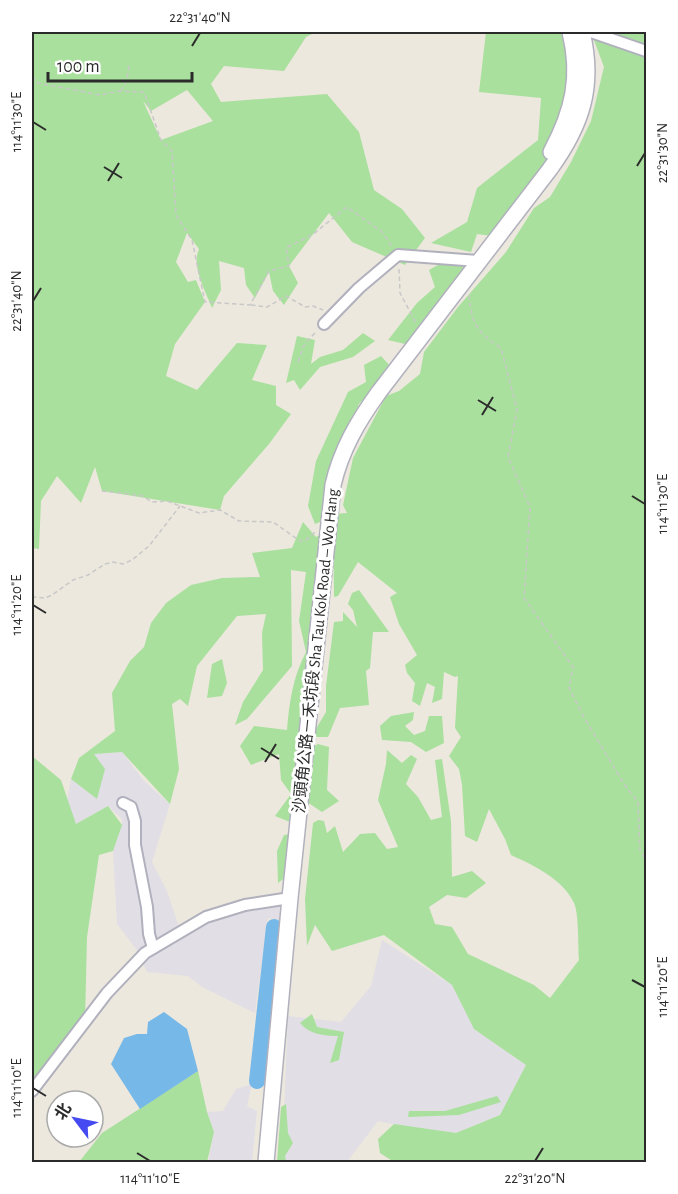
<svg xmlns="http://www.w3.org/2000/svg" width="678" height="1194" font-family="'Alegreya Sans','Noto Sans SC',sans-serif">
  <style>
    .industrial { fill: #e1dee5 }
    .green { fill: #a9e09d; fill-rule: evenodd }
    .water { fill: #76b8e8 }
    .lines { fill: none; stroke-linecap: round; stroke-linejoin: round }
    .river { stroke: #76b8e8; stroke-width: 16 }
    .street-casing { stroke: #b1b1be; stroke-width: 14 }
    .secondary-casing { stroke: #b1b1be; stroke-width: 18 }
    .path { stroke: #c8c8c8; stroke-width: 1.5; stroke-dasharray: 4.5 3; stroke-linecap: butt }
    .street { stroke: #fff; stroke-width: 10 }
    .secondary { stroke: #fff; stroke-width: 15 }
    .ticks { fill: none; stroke: #2b2b2b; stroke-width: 2 }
    .labels { text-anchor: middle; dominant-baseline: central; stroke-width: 6; stroke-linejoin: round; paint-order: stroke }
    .street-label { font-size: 16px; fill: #2b2b2b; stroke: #fff }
    .neatline { fill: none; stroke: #2b2b2b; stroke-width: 2 }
    .ticks-label { font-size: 15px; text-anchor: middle; fill: #2b2b2b }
  </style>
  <rect width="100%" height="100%" fill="#ece8de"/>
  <g class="industrial">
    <polygon points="122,752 144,781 170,804 152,862 167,891 179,927 210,909 280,894 282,921 268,918 255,1013 202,987 188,976 147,972 136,949 117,924 113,851 123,820 108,806 76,824 67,801 71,779 97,799 90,754"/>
    <polygon points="382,940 452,985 474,1029 526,1065 500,1115 449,1136 378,1121 347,1162 282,1162 288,1016 341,1022 371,986"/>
    <polygon points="252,1084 247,1106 257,1111 252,1162 208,1162 214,1132 207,1112 223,1111 236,1089"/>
  </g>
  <g class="green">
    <path d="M32,32H316L306,37L284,71L224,66L211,84L221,102L327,94L359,132L374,190L402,209L425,238L405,265L352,242L329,213L289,266L298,283L284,305L273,291L269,272L255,298L246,285L244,268L219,261L221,290L212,308C205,290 191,266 199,249L187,233L176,262L188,282L196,280L205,302L175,344L166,376L197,390L237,343L267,345L252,380L276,386V405L291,414L269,444L224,496L220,510L102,491L95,467L81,503L57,476L41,501L39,549L32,548ZM187,90L213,121L161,140L143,101L151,111Z"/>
    <polygon points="486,32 576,32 571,127 492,236 477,234 471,252 431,243 467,222 477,188 538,140 541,98 479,92"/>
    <path d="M591,32H646V1162H394L380,1153L378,1139L394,1124L456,1133L500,1115L526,1065L474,1029L452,985L384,935L332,951L315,925L307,946L305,899L313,823L318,820L324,821L327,833L335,826L343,852L360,834L375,833L387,849L398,847L378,800L386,764L387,750L402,763L411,755L417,759L406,784L418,797L431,820L442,817L435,760L442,759L451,821L452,877L472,871L486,883L466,898L447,895L429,907L435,924L452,927L468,954L534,985L550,998L579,960C578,948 579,913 574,903C563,879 533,865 511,855L505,839L489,809L477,842L465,836L462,785L459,769L449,756L461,737L455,728L458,676L455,677L444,672L442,699L432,703L435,687L427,683L420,706L412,701L415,683L407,673L405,665L417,655L399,624L390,597L397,593L358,562L338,596L334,597L333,514L347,513L343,505L353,458L386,396L399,391L420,374L424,352L458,307L506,252L534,208L550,197L571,162L591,121L604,67Z"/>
    <polygon points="447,260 465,267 464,287 405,344 388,340 417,303 435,287 429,270"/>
    <polygon points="363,333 375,341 353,357 320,367 300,390 294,380 286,383 297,336 315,340 311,364 320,357 343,350"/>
    <polygon points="381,356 393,369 359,404 351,423 325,520 315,524 308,506 316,461 348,392 366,382 364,365"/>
    <path d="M303,522L316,537L324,533L295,824L275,816L291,794L281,780L279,754L251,765L240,746L254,726L287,730C289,704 293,676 306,652L299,621L306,572L291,570L292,666L247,719L235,725L243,702L263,670L262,633L266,614L237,616L197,666L188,706L180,699L172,704L179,769L170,804L122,752L94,754L105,769L97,799L71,779L79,758L115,731L112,693L130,661L144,647L151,623L166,603L191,585L222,578L260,577L252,553L292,548Z"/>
    <polygon points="359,590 389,632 373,632 370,668 366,671 369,705 340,708 328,737 311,737 326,712 326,686 334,622 343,621 343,612 357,627 353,610 348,604 352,593"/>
    <polygon points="222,659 227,683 222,696 207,698 212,664"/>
    <polygon points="414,712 413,720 405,726 414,735 425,731 429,716 442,716 444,743 426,752 411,742 382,740 380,726 391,716"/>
    <polygon points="318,744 329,747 327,790 339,801 322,812 307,802 311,748"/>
    <polygon points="32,756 61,780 76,824 108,806 122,825 113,851 99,855 87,937 85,1022 32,1087"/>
    <polygon points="293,834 290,855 285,863 291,867 291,873 278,883 277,851 284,835"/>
    <polygon points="279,923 283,936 275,1009 264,1028 258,1027 267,1013 272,960 269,948 272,924"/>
    <path d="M312,1014L317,1027L344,1032L339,1060L330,1063L338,1036C324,1036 309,1034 300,1023Z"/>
    <polygon points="198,1071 207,1112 214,1132 207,1162 79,1162 102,1133"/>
    <polygon points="497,1096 501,1102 459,1115 408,1117 409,1111 445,1111"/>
    <polygon points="286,1104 288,1133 293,1143 285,1156 286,1162 277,1162 281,1107"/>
  </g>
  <polygon class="water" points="164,1012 187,1029 198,1071 140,1109 111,1064 124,1038 137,1034 147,1034 148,1022"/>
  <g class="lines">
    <polyline class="river" points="257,1081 274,927"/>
    <g class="street-casing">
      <g id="street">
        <polyline points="577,35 591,32 646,51"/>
        <polyline points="324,324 359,288 398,255 478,261"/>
        <polyline points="123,803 131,807 135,821 135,845 147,907 149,934 153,948"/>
        <polyline points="32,1091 107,993 145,953 206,917 245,905 290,898"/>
      </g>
    </g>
    <g class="secondary-casing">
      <g id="secondary">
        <path d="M551,152C573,111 581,77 570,32"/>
        <path d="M266,1162L290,898L333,485C341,450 358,421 379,392L550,169C582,125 595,86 582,32"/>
      </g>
    </g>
    <g class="path">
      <polyline points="32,76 38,83 100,95 120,91 144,92 161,140 172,151 176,215 192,240 205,302 250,305 269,271 289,266 286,248 312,235 347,207 382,232 393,248"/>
      <polyline points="121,91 127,80 129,64"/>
      <polyline points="399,269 400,293 416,323"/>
      <path d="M469,295C472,325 476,331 501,348L517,409L508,457L530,507L524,598L573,667L569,688L585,719L624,784L638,802L640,850L646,860"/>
      <polyline points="251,305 267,307 286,296 305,307 313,306 323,310"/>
      <polyline points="298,362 305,343 317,331"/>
      <polyline points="102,491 130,494 143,496 152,502 167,501 199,513 220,510 239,521 273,522 300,541 305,541 315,532"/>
      <polyline points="32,597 45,598 52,595 73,580 88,575 105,564 113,562 123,564 132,560 149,546 180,506"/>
    </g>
    <use href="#street" class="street"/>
    <use href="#secondary" class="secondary"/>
  </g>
  <path class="ticks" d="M192,46L200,33M33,122L46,130M637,166L645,153M104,167L122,178M108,181L119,163M33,301L41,288M478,400L496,411M482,415L493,397M632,496L645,504M33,605L46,613M261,748L279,759M265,762L276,744M632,980L645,987M33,1088L46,1096M137,1153L150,1161M535,1161L543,1148"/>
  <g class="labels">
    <g class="street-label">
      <text transform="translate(316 651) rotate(-84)">沙頭角公路－禾坑段 Sha Tau Kok Road – Wo Hang</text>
    </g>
  </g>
  <rect width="678" height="1194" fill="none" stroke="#ffffff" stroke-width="66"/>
  <g transform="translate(75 1119) rotate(302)"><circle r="28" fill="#ffffff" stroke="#aaaaaa" stroke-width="1.5"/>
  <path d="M0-4.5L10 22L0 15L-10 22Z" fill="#464bf1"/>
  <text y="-9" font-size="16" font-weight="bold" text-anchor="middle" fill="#2b2b2b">北</text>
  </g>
  <path d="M48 72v9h144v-9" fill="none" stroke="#2b2b2b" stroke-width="3"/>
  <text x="57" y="72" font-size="18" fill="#2b2b2b" stroke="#ffffff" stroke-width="4.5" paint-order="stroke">100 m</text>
  <rect x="33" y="33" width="612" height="1128" class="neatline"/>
  <g class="ticks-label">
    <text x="200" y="22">22°31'40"N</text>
    <text transform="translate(16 122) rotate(-90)" y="5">114°11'30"E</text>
    <text transform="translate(662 153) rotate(-90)" y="5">22°31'30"N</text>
    <text transform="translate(16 301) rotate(-90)" y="5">22°31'40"N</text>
    <text transform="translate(662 504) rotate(-90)" y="5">114°11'30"E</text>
    <text transform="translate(16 605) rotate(-90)" y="5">114°11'20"E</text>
    <text transform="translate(662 987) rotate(-90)" y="5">114°11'20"E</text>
    <text transform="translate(16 1088) rotate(-90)" y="5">114°11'10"E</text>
    <text x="150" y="1183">114°11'10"E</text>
    <text x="535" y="1183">22°31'20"N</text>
  </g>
</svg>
